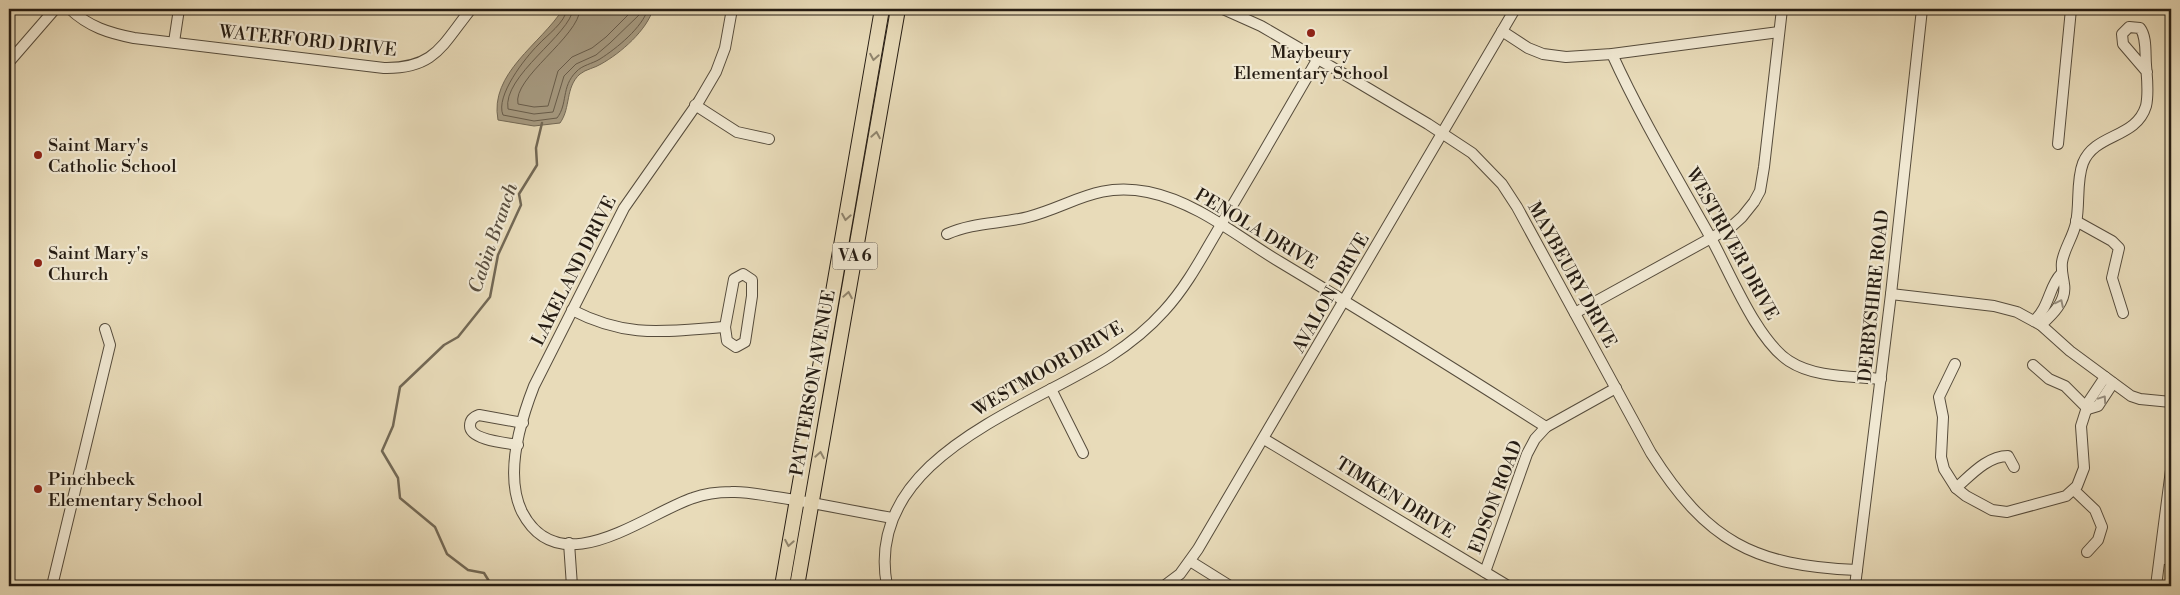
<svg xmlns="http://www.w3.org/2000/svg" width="2180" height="595" font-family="'Libre Bodoni',serif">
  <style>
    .water { fill: #a69a81; stroke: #726855 }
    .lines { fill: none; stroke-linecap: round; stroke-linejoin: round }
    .shore { stroke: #665b4a; stroke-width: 1 }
    .stream { stroke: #726855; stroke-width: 2.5 }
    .minor-casing { stroke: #564c3c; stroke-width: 12 }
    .major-casing { stroke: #251c13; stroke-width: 16 }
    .minor { stroke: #f0e8d2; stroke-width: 10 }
    .major { stroke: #e8dbb9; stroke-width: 14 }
    .oneway { stroke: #90856e }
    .oneway2 { stroke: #958c7c }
    .poi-dot { fill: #8f2418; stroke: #f0e8d2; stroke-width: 2 }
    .labels { text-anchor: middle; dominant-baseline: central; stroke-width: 4.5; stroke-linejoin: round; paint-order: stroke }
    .shield { fill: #f0e8d2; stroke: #62594c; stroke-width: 1 }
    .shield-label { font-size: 16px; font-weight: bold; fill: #251c13 }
    .street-label { font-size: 18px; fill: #251c13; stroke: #f0e8d2 }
    .poi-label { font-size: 18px; fill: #251c13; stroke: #f0e8d2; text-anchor: start }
    .water-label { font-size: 19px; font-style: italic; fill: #594e3f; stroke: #f0e8d2 }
  </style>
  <rect width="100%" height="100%" fill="#e8dbb9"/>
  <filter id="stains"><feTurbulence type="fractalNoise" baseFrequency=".004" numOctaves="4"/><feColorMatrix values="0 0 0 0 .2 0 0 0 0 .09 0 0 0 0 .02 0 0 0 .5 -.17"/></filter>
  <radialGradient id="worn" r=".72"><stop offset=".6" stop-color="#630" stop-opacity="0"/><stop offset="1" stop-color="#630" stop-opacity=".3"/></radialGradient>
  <path class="water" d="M563,9H653C647,30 621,53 601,64C595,68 586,69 580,74C565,87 571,108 560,123L534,126L498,120C489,73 541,44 563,9Z"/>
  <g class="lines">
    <g class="shore">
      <path d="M567,9C565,23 547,35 538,45C525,58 495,96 503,115L534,121L557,118C568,104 561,87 576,72C582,65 592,64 600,59C617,48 642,28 648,9"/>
      <path d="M573,9C571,34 502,76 508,109L534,114L553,112L564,76L576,64L596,55L610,43L639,15L642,9"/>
      <path d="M580,9C579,37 512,78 518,104L534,107L548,106L558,71L572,57L592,48L606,37L634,9"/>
    </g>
    <polyline class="stream" points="492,586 484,573 468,570 447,554 435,527 400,498 398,478 382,451 393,426 400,387 444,345 458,337 490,297 498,255 521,205 519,194 537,165 536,148 542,123"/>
    <g class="minor-casing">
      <g id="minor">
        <path d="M70,9C89,27 109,33 134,38L384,68C435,69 442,45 471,9"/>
        <path d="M732,9L725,48L716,72L699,101L624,208L534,386C520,422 504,475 522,512C560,585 645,514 693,498C704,494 719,492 731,492C746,491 761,495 776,497C815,503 853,511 892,518"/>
        <path d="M1223,9L1261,26L1349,77L1428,124L1472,153L1502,184L1517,207L1651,453C1707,541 1753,566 1857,570"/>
        <polyline points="1502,31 1528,48 1543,54 1566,57 1612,54 1779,32"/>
        <polyline points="174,42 179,9"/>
        <path d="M1612,54C1641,118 1678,179 1712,240C1731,275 1757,340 1789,361C1815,378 1851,376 1881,379"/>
        <polyline points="9,62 55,9"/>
        <polyline points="695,105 737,132 769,139"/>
        <polyline points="2058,144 2071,9"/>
        <polyline points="2076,221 2112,241 2119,248 2112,278 2123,313"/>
        <path d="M947,234C973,222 1001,224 1028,217C1073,205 1096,182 1148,192C1197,202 1238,237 1280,262C1370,316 1458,371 1546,427"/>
        <polygon points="743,274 752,280 752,296 745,342 736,347 727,341 725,327 734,279"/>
        <polyline points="1891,294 1994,306 2017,312 2041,325 2070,351 2131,396 2140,399 2171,402"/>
        <path d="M572,310C628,339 665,331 725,327"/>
        <polyline points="1575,313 1731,227 1742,217 1754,202 1760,191 1764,167 1782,9"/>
        <path d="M2034,321C2050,306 2049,286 2061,274"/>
        <path d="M2041,325C2052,315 2067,301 2064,284C2063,276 2061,271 2062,262C2064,249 2073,237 2076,223C2080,204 2076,181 2083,163C2095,133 2136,139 2146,106C2149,93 2147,78 2146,65C2145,53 2147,37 2140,28L2129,27L2122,34L2123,44L2147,72"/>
        <polyline points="1955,364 1939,397 1943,417 1941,457 1944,469 1956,488 1966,496 1992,510 2007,512 2066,496 2077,486 2084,468 2081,426 2089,401 2105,377"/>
        <polyline points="2033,365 2049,379 2065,386 2088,409"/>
        <polyline points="1051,389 1083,453"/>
        <polyline points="2088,409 2098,406 2113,383"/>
        <polyline points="1264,439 1508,586"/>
        <path d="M518,445C507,443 470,440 470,426C470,420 473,417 479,415L523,423"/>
        <path d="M1956,488C1970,476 1987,456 2008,456L2014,467"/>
        <polyline points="2074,490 2095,510 2102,527 2098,540 2087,552"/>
        <polyline points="569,543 572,586"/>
        <polyline points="2160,558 2171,560"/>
        <polyline points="1190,561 1230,586"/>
        <polyline points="1485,572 1527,454 1535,439 1546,427 1616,388"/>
        <polyline points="52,586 110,345 105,329"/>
        <path d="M887,586C863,459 1025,410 1109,357C1129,344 1148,329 1164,311C1188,285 1204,253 1222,223C1254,169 1286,114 1317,60"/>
        <polyline points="1164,586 1180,574 1198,549 1515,9"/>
        <polyline points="1855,586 1891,294 1922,9"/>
        <polyline points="2156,586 2171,470"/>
      </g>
    </g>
    <g class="major-casing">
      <g id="major">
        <polyline points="782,586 882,9"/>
        <polyline points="797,586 898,9"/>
      </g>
    </g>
    <use href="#minor" class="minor"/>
    <use href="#major" class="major"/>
  </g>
  <defs><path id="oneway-chevron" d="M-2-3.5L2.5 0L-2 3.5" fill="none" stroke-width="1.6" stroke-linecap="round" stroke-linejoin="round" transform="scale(1.25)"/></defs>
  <g class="oneway">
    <use href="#oneway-chevron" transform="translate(874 57) rotate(100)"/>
    <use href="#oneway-chevron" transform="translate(876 135) rotate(-80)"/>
    <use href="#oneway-chevron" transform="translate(846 217) rotate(100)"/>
    <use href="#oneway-chevron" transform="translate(848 295) rotate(-80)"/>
    <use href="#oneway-chevron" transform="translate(820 455) rotate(-80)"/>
    <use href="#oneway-chevron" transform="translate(789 543) rotate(100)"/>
  </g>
  <g class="oneway2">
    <use href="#oneway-chevron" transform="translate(2060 303) rotate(-64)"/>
    <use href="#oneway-chevron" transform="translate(2103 399) rotate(-56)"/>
  </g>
  <g class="poi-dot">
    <circle cx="1311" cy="33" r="5"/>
    <circle cx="38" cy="155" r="5"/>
    <circle cx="38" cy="263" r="5"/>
    <circle cx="38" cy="489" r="5"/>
  </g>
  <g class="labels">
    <rect class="shield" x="832.5" y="242.5" width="45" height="27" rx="4"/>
    <g class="shield-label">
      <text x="855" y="256">VA 6</text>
    </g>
    <g class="street-label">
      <text transform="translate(308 41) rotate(6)">WATERFORD DRIVE</text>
      <text transform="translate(1256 229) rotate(31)">PENOLA DRIVE</text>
      <text transform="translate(1732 244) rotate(61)">WESTRIVER DRIVE</text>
      <text transform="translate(574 271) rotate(-63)">LAKELAND DRIVE</text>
      <text transform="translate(1572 275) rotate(61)">MAYBEURY DRIVE</text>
      <text transform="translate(1331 293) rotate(-60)">AVALON DRIVE</text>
      <text transform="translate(1874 296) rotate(-84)">DERBYSHIRE ROAD</text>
      <text transform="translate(1048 369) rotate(-30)">WESTMOOR DRIVE</text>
      <text transform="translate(813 383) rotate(-80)">PATTERSON AVENUE</text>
      <text transform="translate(1496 497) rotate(-69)">EDSON ROAD</text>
      <text transform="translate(1395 498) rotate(32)">TIMKEN DRIVE</text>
    </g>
    <g class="poi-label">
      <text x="1311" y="52" text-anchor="middle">Maybeury<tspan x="1311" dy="21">Elementary School</tspan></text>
      <text x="48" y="145">Saint Mary's<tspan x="48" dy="21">Catholic School</tspan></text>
      <text x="48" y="253">Saint Mary's<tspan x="48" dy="21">Church</tspan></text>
      <text x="48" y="479">Pinchbeck<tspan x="48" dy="21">Elementary School</tspan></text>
    </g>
    <g class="water-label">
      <text transform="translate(493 238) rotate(-71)">Cabin Branch</text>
    </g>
  </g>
  <rect width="2180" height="595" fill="none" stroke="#e8dbb9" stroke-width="30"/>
  <rect x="10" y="10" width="2160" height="575" fill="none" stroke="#251c13" stroke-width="2.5"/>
  <rect x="15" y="15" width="2150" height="565" fill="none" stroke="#251c13"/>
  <rect width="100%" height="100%" filter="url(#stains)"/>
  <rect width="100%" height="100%" fill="url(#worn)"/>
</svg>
